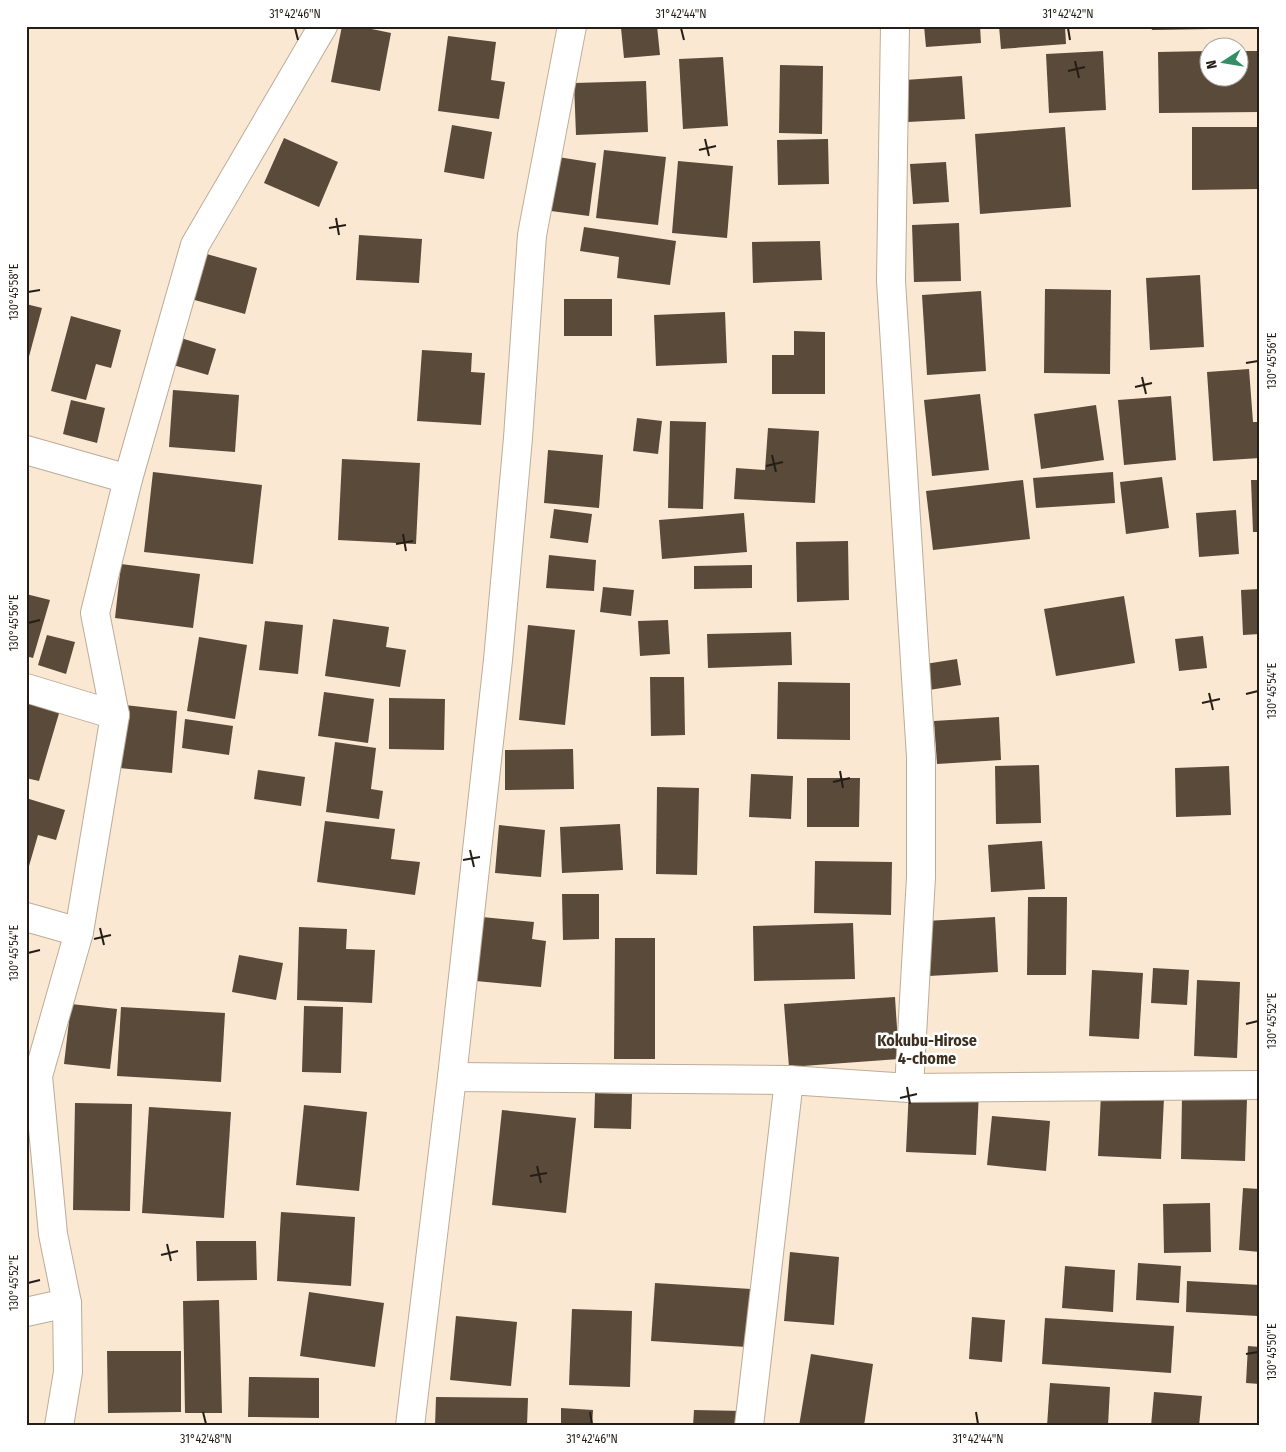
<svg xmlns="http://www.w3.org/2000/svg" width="1286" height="1452" font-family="'Fira Sans Condensed',sans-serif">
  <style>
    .building { fill: #594a39 }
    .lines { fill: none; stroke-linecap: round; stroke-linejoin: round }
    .minor-casing { stroke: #bdac98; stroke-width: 30 }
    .minor { stroke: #fff; stroke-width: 28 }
    .ticks { fill: none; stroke: #251e17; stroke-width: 2 }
    .labels { text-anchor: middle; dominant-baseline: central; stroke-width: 5; stroke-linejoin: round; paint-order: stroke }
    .neighbourhood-label { font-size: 16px; font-weight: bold; fill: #3e3020; stroke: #fff }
    .neatline { fill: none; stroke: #251e17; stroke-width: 2 }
    .ticks-label { font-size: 12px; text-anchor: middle; fill: #251e17 }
  </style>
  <rect width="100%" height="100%" fill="#fae8d3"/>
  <g class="building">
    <polygon points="342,26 357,26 391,33 380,91 331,82"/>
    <polygon points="634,26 657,26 660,55 624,58 621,28"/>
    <polygon points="924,26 980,26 981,43 926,47"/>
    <polygon points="999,26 1065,26 1066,44 1001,49"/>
    <polygon points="1151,26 1210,26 1210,29 1152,30"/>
    <polygon points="448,36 496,42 491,80 505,82 499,119 438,111"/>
    <polygon points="1103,51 1106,110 1049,113 1046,54"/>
    <polygon points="1208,51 1208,78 1238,78 1238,51 1260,51 1260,112 1159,113 1158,52"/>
    <polygon points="723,57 728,126 683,129 679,59"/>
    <polygon points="780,65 823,66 822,134 779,133"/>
    <polygon points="962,76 965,119 908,122 905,80"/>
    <polygon points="646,81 648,132 576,135 574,83"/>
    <polygon points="452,125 492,132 484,179 444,172"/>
    <polygon points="1065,127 1071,207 980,214 975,134"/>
    <polygon points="1192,127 1257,127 1258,189 1192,190"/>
    <polygon points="284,138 338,162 319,207 264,183"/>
    <polygon points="828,139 829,184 778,185 777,140"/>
    <polygon points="604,150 666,157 658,225 596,218"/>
    <polygon points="558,157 596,163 589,216 551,211"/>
    <polygon points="678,161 733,166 727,238 672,233"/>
    <polygon points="946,162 949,202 913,204 910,164"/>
    <polygon points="959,223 961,281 914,282 912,225"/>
    <polygon points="584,227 676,241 670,285 617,278 619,257 580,251"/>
    <polygon points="359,235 422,239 419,283 356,280"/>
    <polygon points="820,241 822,280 753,283 752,242"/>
    <polygon points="203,253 257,268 245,314 191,299"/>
    <polygon points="1200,275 1204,347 1150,350 1146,278"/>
    <polygon points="1045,289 1111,290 1110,374 1044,373"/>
    <polygon points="981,291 986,371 927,375 922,295"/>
    <rect x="564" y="299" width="48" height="37"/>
    <polygon points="26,304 42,308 27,364 26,364"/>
    <polygon points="725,312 727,363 656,366 654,315"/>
    <polygon points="71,316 121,330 111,368 96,364 86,400 51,391"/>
    <polygon points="794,331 825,332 825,394 772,394 772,355 794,355"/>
    <polygon points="181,338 216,349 208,375 173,365"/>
    <polygon points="422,350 472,353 471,372 485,373 481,425 417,421"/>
    <polygon points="1249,369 1253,422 1260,422 1260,458 1213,461 1207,372"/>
    <polygon points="173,390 239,395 235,452 169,447"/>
    <polygon points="980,394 989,470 932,476 924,400"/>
    <polygon points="1171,396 1176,460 1124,465 1118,400"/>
    <polygon points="71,400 105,408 97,443 63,434"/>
    <polygon points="1096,405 1104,460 1041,469 1034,414"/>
    <polygon points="637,418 662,421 658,454 633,451"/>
    <polygon points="670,421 706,422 703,509 668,508"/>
    <polygon points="768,428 819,431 815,503 734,499 736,468 765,470"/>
    <polygon points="548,450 603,455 599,508 544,503"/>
    <polygon points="342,459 420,463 416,544 338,540"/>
    <polygon points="153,472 262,485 253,564 144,552"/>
    <polygon points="1113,472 1115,503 1036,508 1033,478"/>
    <polygon points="1162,477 1169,528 1126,534 1120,482"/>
    <polygon points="1023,480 1030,539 933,550 926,491"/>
    <polygon points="1251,480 1260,480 1260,532 1253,532"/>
    <polygon points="554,509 592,514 588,543 550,538"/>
    <polygon points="1236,510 1239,554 1199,557 1196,513"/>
    <polygon points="744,513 747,552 662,559 659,520"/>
    <polygon points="848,541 849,600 797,602 796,542"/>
    <polygon points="549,555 596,560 594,591 546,588"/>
    <polygon points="121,564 200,574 193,628 115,618"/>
    <polygon points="752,565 752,588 694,589 694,566"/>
    <polygon points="603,587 634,590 631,616 600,612"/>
    <polygon points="1260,589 1260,634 1243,635 1241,590"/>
    <polygon points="26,594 50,600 33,658 26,656"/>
    <polygon points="1124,596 1135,663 1056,676 1044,609"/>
    <polygon points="333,619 389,627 386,647 406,650 400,687 325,676"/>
    <polygon points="668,620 670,654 640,656 638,621"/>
    <polygon points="265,621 303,625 298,674 259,670"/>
    <polygon points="528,625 575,630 565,725 519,720"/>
    <polygon points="791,632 792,665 708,668 707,634"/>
    <polygon points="47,635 75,642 66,674 38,665"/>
    <polygon points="1203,636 1207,668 1179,671 1175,639"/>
    <polygon points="199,637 247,645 235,719 187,711"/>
    <polygon points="957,659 961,685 929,690 925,664"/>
    <polygon points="650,677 684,677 685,735 651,736"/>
    <polygon points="778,682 850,683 850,740 777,739"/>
    <polygon points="324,692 374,699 368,743 318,736"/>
    <polygon points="389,698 445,699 444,750 389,749"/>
    <polygon points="26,701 60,710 39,781 26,778"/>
    <polygon points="125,705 177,711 172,773 119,768"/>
    <polygon points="999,717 1001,760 937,764 934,721"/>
    <polygon points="185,719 233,726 229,755 182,748"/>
    <polygon points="335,742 376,748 371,789 383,791 379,819 326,812"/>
    <polygon points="573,749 574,789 505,790 505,750"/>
    <polygon points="1039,765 1041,823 996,824 995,766"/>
    <polygon points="1229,766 1231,815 1176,817 1175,768"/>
    <polygon points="258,770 305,777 301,806 254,799"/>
    <polygon points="751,774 793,776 791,819 749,817"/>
    <polygon points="807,778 860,778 859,827 807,827"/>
    <polygon points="657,787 699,788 697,875 656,874"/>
    <polygon points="26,798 65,810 56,840 38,835 27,873"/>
    <polygon points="325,821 395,829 391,859 420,862 415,895 317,882"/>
    <polygon points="620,824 623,870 562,873 560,827"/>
    <polygon points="499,825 545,830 541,877 495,873"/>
    <polygon points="1042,841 1045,889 991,892 988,845"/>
    <polygon points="815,861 892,862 891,915 814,913"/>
    <polygon points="562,894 599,894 599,939 563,940"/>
    <polygon points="1028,897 1067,897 1066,975 1027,975"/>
    <polygon points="482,917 534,922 532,939 546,941 541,987 476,981"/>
    <polygon points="995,917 998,972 929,976 926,921"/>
    <polygon points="853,923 855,979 754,981 753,926"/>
    <polygon points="299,927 347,929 346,949 375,950 372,1003 297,1000"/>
    <polygon points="615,938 655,938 655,1059 614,1059"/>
    <polygon points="239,955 283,963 276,1000 232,992"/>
    <polygon points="1153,968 1189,970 1187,1005 1151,1003"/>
    <polygon points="1092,970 1143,973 1139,1039 1089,1036"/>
    <polygon points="1197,980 1240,982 1237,1058 1194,1056"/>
    <polygon points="895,997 899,1059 789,1067 784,1004"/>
    <polygon points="71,1004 117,1009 110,1069 64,1064"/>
    <polygon points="304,1006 343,1007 341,1073 302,1072"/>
    <polygon points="121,1007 225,1013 221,1082 117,1076"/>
    <polygon points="909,1088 979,1091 976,1155 906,1152"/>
    <polygon points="595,1093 632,1094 631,1129 594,1128"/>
    <polygon points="1101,1094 1164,1098 1161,1159 1098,1156"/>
    <polygon points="1182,1097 1247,1099 1245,1161 1181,1159"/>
    <polygon points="75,1103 132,1104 130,1211 73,1210"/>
    <polygon points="304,1105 367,1112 359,1191 296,1185"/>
    <polygon points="149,1107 231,1112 224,1218 142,1213"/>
    <polygon points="502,1110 576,1118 566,1213 492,1205"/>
    <polygon points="992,1116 1050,1121 1046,1171 987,1165"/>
    <polygon points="1243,1188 1260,1189 1260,1252 1239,1250"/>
    <polygon points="1210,1203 1211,1252 1164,1253 1163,1204"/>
    <polygon points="281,1212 355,1217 351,1286 277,1281"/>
    <polygon points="196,1241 256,1241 257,1280 197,1281"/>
    <polygon points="790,1252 839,1257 834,1325 784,1321"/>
    <polygon points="1138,1263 1181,1266 1179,1303 1136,1300"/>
    <polygon points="1065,1266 1115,1270 1113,1312 1062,1308"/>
    <polygon points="1187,1281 1260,1285 1258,1316 1186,1312"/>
    <polygon points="655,1283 751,1289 747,1347 651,1341"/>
    <polygon points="309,1292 384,1303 375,1367 300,1356"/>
    <polygon points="219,1300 222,1413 185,1413 183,1301"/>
    <polygon points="572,1309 632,1311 630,1387 569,1385"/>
    <polygon points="456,1316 517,1322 511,1386 450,1380"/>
    <polygon points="972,1317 1005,1320 1002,1362 969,1359"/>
    <polygon points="1045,1318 1174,1326 1171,1373 1042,1364"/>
    <polygon points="1248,1346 1260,1347 1260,1384 1246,1383"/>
    <polygon points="107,1351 181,1351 181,1412 108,1413"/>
    <polygon points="811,1354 873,1364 864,1426 799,1426"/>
    <polygon points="249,1377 319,1378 319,1418 248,1417"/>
    <polygon points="1050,1383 1110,1387 1108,1426 1047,1426"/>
    <polygon points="1154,1392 1202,1396 1199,1426 1151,1426"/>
    <polygon points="436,1397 528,1398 527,1426 435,1426"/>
    <polygon points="561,1408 593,1410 592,1426 561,1426"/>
    <polygon points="694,1410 743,1411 742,1426 693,1426"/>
  </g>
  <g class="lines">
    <g class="minor-casing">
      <g id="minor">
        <polyline points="895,26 891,281 921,757 921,877 909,1088"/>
        <polyline points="26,450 128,479"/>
        <polyline points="26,688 115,715"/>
        <polyline points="26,917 79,932"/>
        <polyline points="452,1077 789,1080 909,1088 1260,1085"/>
        <polyline points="26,1312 67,1303"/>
        <polyline points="59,1426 68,1372 67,1303 53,1234 38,1076 79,932 115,715 95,613 128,479 195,245 323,26"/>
        <polyline points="410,1426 452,1077 498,660 518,438 532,235 572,26"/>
        <polyline points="749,1426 789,1080"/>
      </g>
    </g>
    <use href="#minor" class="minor"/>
  </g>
  <path class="ticks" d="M295,28L298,40M681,28L684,40M1068,28L1070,40M1075,61L1079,78M1068,71L1085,67M705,139L709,156M699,150L716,146M336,218L339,235M329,228L346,225M28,292L40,290M1246,363L1258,361M1142,377L1146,394M1135,387L1152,383M772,455L776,472M766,466L783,462M403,534L406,551M396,544L413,541M28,623L40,620M1209,693L1213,710M1246,694L1258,691M1202,703L1220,699M840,771L843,788M833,782L850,778M470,850L474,867M463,860L480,857M100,928L104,945M94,939L111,935M28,953L40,950M1246,1024L1258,1021M907,1087L910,1104M900,1098L917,1094M537,1166L541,1183M530,1176L547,1173M167,1244L171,1261M161,1255L178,1251M28,1283L40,1280M1246,1354L1258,1352M203,1412L206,1424M590,1412L592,1424M976,1412L978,1424"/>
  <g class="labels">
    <g class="neighbourhood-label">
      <text x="927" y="1040">Kokubu-Hirose<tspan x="927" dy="18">4-chome</tspan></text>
    </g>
  </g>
  <rect width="1286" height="1452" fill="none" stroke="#ffffff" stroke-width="55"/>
  <g transform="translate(1224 62) rotate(258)"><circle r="24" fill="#ffffff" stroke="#a8a5a2"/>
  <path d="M0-4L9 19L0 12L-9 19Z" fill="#348e64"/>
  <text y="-8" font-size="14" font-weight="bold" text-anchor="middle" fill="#251e17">N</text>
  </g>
  <rect x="28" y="28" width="1230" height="1396" class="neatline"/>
  <g class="ticks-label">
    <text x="295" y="18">31°42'46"N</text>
    <text x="681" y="18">31°42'44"N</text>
    <text x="1068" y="18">31°42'42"N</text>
    <text transform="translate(14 292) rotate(-90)" y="4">130°45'58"E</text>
    <text transform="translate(1272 361) rotate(-90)" y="4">130°45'56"E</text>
    <text transform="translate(14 623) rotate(-90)" y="4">130°45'56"E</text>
    <text transform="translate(1272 691) rotate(-90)" y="4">130°45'54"E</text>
    <text transform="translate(14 953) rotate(-90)" y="4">130°45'54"E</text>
    <text transform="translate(1272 1021) rotate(-90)" y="4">130°45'52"E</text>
    <text transform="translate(14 1283) rotate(-90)" y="4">130°45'52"E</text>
    <text transform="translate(1272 1352) rotate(-90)" y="4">130°45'50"E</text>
    <text x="206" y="1443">31°42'48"N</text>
    <text x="592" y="1443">31°42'46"N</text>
    <text x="978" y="1443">31°42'44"N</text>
  </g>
</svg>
